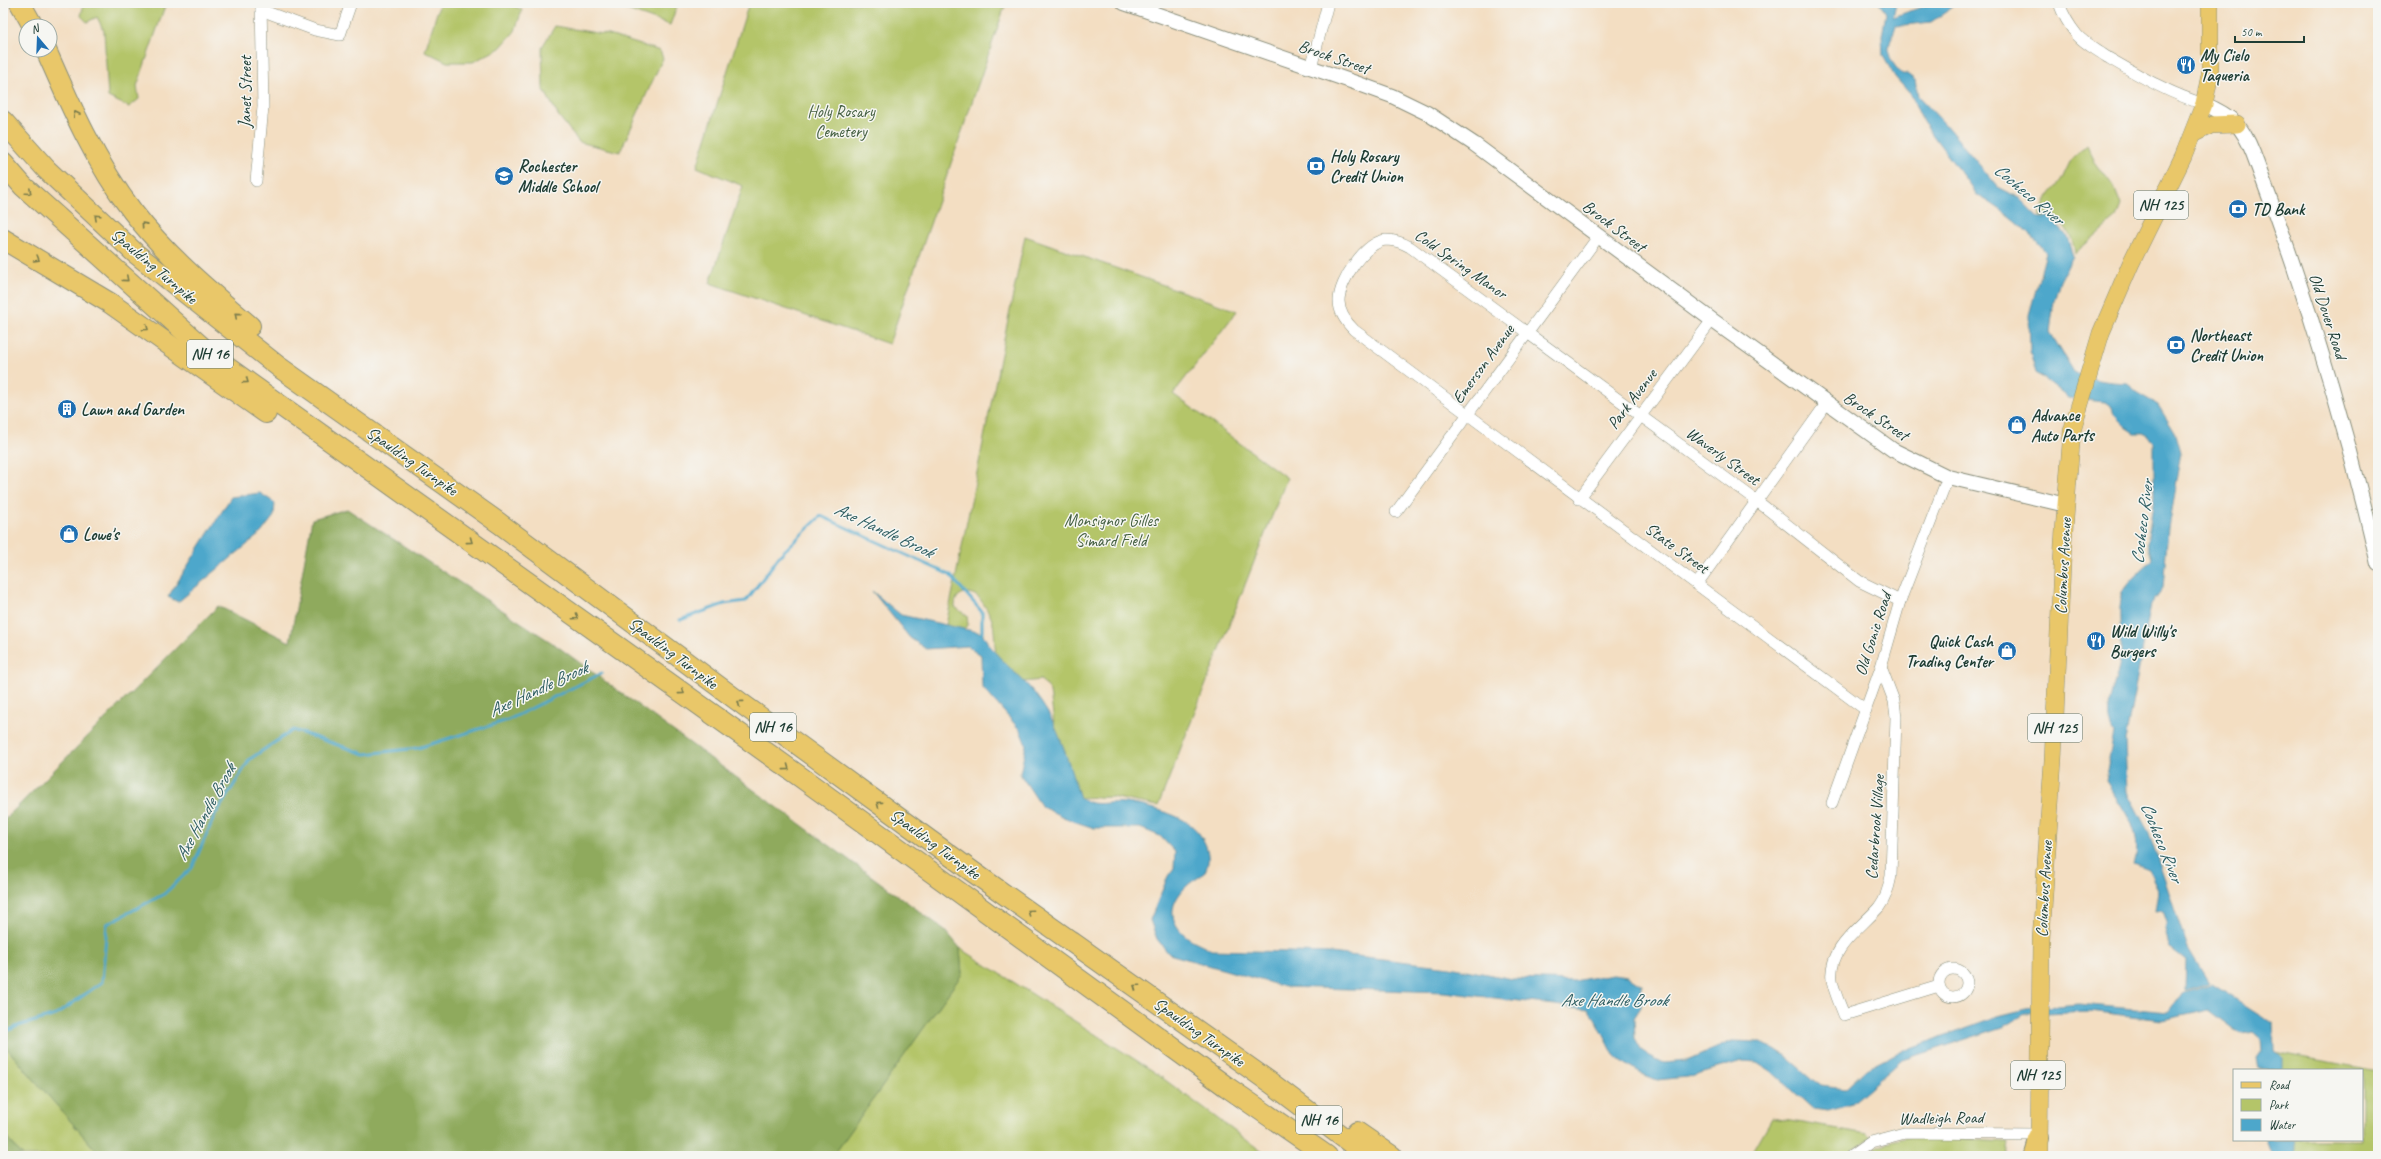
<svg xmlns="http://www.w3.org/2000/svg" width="2381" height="1159" font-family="Caveat,sans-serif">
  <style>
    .green { fill: #b4c569; stroke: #6a814e }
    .forest { fill: #8faa5d; stroke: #577448 }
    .water { fill: #4da7cb; stroke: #367280 }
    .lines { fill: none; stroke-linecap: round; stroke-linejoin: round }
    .stream { stroke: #4da7cb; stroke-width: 3 }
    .minor-casing { stroke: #898e7b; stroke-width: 12 }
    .tertiary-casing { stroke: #898e7b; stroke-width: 16 }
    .primary-casing { stroke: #898e7b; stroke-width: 18 }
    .motorway-casing { stroke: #898e7b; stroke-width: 22 }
    .minor { stroke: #fff; stroke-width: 11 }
    .tertiary { stroke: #fff; stroke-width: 14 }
    .primary { stroke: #e9c769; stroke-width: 17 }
    .motorway { stroke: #e9c769; stroke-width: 20 }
    .oneway { stroke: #7a7b4c }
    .labels { text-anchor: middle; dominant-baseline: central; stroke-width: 3; stroke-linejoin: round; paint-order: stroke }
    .shield { fill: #f6f6f2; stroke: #60746d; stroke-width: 1 }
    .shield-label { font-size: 16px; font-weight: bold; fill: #1f3d34 }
    .poi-label { font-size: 17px; font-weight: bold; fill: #1f3d34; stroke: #f6f6f2; text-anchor: start }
    .street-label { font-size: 17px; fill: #1f3d34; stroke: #f6f6f2 }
    .park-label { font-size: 17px; fill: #445f41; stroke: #f6f6f2 }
    .water-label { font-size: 18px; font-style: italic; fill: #2d5d61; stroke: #f6f6f2 }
  </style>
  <rect width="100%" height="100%" fill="#f6f6f2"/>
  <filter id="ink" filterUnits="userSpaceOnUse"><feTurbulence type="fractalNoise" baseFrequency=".025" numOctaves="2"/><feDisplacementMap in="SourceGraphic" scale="8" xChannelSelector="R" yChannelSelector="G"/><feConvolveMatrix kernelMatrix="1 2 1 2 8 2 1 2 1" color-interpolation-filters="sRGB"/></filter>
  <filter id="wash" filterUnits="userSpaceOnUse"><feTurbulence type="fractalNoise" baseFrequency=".012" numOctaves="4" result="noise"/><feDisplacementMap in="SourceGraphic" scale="16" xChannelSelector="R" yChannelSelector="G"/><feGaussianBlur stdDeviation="0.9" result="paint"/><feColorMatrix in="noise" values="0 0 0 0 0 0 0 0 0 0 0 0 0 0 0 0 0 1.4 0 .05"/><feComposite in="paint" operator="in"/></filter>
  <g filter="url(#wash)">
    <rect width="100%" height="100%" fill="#f3dec2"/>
    <g class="green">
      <polygon points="84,3 166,3 137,86 139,99 129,107 108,97 104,31 97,17 87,22 81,16"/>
      <polygon points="440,3 508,3 522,10 515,31 500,48 473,62 447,62 425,51"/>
      <polygon points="607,3 678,3 670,25"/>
      <polygon points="749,3 1006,3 889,344 710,283 743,186 697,167"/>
      <polygon points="555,26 609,35 660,51 663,58 620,152 579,142 558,115 543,88 542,47"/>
      <path d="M2087,145L2095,162L2114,187L2121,205L2116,218L2075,253C2073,238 2063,219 2049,212L2043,217L2039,215L2050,194L2061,181L2071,160Z"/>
      <path d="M1025,236L1237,311L1173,394L1287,478L1158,806L1111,797L1070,798L1055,732L1050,691L1041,680L1022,682L1000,669C998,661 995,653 995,645C994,634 995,626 990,615C987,610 984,604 980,599C971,589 954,591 955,607L967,616L968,625L962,631L944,635Z"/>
      <polygon points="960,948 1153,1071 1268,1156 833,1156 962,974"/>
      <polygon points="3,1044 101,1156 23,1156 3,1133"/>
      <polygon points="2263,1050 2378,1071 2378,1156 2283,1156 2278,1140 2362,1140 2362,1070 2266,1070"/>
      <polygon points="1772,1118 1868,1134 1872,1138 1842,1156 1754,1156 1752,1153"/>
      <path d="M1919,1137L2008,1142L2006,1156H1858C1877,1145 1897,1139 1919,1137Z"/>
    </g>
    <g class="forest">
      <polygon points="347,509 557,646 945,930 960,948 962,974 833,1156 101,1156 3,1044 3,821 218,606 290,642 312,519"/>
      <polygon points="3,1133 23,1156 3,1156"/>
    </g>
    <g class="water">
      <path d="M1879,3H1896L1893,17L1933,3H1954L1953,7L1931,22L1896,26C1887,49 1884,55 1902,74H1907L1915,80L1918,96L1943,122L1999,188L2019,198L2039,218H2050L2066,235L2073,256L2060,281L2054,301L2050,332L2074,372C2091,381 2110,382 2129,383L2136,392L2158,405L2176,434L2181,452L2168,528L2163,588L2151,604L2125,741L2127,792L2148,831L2188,948L2209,983L2185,990L2186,960L2169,947L2165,928L2167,922L2163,911L2156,912L2159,892L2149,870L2134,864C2145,833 2121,806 2105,781L2114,733C2099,710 2120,678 2121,653C2123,633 2116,611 2123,592C2126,583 2145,567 2152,560L2147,543L2154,498V443L2146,433H2135L2126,427L2114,415L2112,407L2105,402L2068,398L2036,373L2030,351L2029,315L2046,253C2037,237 1995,203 1978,196L1923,122L1911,95L1895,77L1883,56L1882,36L1886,13Z"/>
      <polygon points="260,493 275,503 274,516 261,533 178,602 168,597 231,497"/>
      <path d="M872,591L901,615L982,633C996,661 1024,676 1041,702C1061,730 1069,766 1080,798C1094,808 1108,801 1124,803C1140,804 1175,813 1188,823C1203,833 1215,856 1204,873C1201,877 1193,880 1189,884C1172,899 1165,918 1185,935C1191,941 1203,944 1211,950L1331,953L1450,967L1513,979L1574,981L1613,974L1628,976L1642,985L1641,1007L1634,1018L1635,1039L1641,1050L1650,1056L1664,1063L1687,1061L1732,1041L1758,1042L1775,1049L1790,1059L1821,1086L1845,1089L1866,1069L1897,1053L1998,1016L2026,1009L2079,1004L2169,1012L2184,992L2212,984L2273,1023L2274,1051L2282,1057V1070H2259L2257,1058L2262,1051L2261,1039L2253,1032L2241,1034L2209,1010L2163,1020L2090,1011L2025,1014L2003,1027L1902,1060L1850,1105L1828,1111L1813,1109L1771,1071L1757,1062L1742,1061L1687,1077L1657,1080L1635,1071L1614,1055L1595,1018L1588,1009L1444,992L1285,987L1169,954L1157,939L1150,920L1168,876L1174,868L1175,852L1160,836L1140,828H1094L1070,820L1042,807L1020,774L1026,745L1020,730L982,687L981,655L968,646L926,649L910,638Z"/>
      <polygon points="2266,1140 2294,1140 2296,1156 2272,1156"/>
    </g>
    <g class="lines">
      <g class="stream">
        <polyline points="680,620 724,604 746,601 781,554 821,516 950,575 982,612 982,633"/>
        <polyline points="3,1033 18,1026 56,1015 102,982 107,924 164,894 192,868 214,817 250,759 293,730 365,754 418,748 508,720 602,673"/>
      </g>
    </g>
  </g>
  <g filter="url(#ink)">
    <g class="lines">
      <g class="minor-casing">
        <g id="minor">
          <path d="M2059,3C2063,15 2069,25 2077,35C2085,44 2097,50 2107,57C2138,75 2170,94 2204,104"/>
          <polyline points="261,10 315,30 340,35 351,3"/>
          <polyline points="1311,68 1328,3"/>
          <polyline points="256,181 263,107 261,3"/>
          <polyline points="1579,499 1712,320"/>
          <polyline points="1396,512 1598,237"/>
          <polyline points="1697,584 1826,404"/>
          <path d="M1881,667L1894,701L1896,717L1891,876C1889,887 1886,898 1879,907C1861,928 1828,948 1832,980C1834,992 1840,1004 1844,1015L1939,986"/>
          <path d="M1866,710L1354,330C1346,322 1339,313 1339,301C1339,281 1365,242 1386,240C1394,240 1403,243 1410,247L1757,501L1859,581L1900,601"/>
          <polyline points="1832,803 1881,667 1900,601 1948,477"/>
          <circle cx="1953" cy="983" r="14"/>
          <polyline points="1851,1156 1871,1142 1905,1133 2037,1134"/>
        </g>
      </g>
      <g class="tertiary-casing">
        <g id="tertiary">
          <polyline points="1124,3 1359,84 1392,96 1427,113 1474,144 1712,320 1893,450 1948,477 2066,505"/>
          <path d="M2204,104C2232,116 2242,125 2253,153C2304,287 2346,424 2378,564"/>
        </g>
      </g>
      <g class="primary-casing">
        <g id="primary">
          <polyline points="2193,134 2211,125 2237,124"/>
          <polyline points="2039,1152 2041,939 2053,760 2063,543 2072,431 2101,333 2131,263 2183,157 2204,104 2210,74 2210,3"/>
        </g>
      </g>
      <g class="motorway-casing">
        <g id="motorway">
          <polyline points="20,3 33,26"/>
          <path d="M46,50C70,105 96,164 133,212C167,256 209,291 250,326"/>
          <polyline points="3,121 47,170 135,253 279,367 499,523 745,706 973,872 1271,1083 1368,1156"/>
          <polyline points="3,163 23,186 214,358 802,778 1227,1087 1327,1156"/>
          <polyline points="3,239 110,303 266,413"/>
          <polyline points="1357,1132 1392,1156"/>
          <polyline points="2033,1156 2038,1139"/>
        </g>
      </g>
      <use href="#minor" class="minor"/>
      <use href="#tertiary" class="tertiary"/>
      <use href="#primary" class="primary"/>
      <use href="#motorway" class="motorway"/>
    </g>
    <defs><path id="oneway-chevron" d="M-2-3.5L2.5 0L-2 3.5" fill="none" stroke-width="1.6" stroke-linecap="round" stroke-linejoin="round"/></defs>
    <g class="oneway">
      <use href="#oneway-chevron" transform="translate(76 114) rotate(-116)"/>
      <use href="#oneway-chevron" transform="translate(29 192) rotate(42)"/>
      <use href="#oneway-chevron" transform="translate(97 217) rotate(-137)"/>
      <use href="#oneway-chevron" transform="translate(144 225) rotate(-132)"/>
      <use href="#oneway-chevron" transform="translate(37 259) rotate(31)"/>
      <use href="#oneway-chevron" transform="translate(126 279) rotate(41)"/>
      <use href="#oneway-chevron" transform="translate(237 315) rotate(-139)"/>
      <use href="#oneway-chevron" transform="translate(146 328) rotate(35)"/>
      <use href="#oneway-chevron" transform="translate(246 381) rotate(36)"/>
      <use href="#oneway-chevron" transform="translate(470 541) rotate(36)"/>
      <use href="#oneway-chevron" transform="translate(576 617) rotate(35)"/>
      <use href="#oneway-chevron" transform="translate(682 692) rotate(36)"/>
      <use href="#oneway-chevron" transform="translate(740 703) rotate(-143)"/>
      <use href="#oneway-chevron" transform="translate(787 768) rotate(36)"/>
      <use href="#oneway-chevron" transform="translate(879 804) rotate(-144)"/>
      <use href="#oneway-chevron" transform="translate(1030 912) rotate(-145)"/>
      <use href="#oneway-chevron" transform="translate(1136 987) rotate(-145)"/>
    </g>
  </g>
  <defs>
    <g id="restaurant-disc" transform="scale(1)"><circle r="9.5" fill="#1f6fb2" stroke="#f6f6f2"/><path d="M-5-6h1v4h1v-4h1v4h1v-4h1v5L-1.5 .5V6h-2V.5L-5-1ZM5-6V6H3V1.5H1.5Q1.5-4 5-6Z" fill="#fff"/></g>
    <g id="bank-disc" transform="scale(1)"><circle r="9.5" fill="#1f6fb2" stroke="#f6f6f2"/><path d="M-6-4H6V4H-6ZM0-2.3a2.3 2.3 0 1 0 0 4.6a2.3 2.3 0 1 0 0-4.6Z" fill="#fff"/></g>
    <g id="school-disc" transform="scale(1)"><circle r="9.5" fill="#1f6fb2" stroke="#f6f6f2"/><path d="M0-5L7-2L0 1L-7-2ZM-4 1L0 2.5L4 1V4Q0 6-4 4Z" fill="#fff"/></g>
    <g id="building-disc" transform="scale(1)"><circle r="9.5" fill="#1f6fb2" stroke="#f6f6f2"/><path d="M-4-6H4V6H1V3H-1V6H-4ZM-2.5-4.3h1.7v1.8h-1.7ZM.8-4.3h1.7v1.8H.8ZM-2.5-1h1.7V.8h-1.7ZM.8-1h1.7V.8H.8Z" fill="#fff"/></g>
    <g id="shop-disc" transform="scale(1)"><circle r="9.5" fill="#1f6fb2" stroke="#f6f6f2"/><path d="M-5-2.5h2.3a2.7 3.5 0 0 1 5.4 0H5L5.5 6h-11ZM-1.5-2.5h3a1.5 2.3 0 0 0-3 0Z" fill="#fff"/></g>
  </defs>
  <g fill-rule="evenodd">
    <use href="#restaurant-disc" x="2186" y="65"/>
    <use href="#bank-disc" x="1316" y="166"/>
    <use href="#school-disc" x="504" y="176"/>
    <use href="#bank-disc" x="2238" y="209"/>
    <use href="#bank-disc" x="2176" y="345"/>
    <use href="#building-disc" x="67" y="409"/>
    <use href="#shop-disc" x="2017" y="425"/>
    <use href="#shop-disc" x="69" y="534"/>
    <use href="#restaurant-disc" x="2096" y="641"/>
    <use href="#shop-disc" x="2007" y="651"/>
  </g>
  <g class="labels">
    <g class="shield">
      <rect x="2134" y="191" width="54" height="28" rx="3"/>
      <rect x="187" y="340" width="46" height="28" rx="3"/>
      <rect x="750" y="713" width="46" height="28" rx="3"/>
      <rect x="2028" y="714" width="54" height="28" rx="3"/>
      <rect x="2011" y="1061" width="54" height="28" rx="3"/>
      <rect x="1296" y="1106" width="46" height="28" rx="3"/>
    </g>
    <g class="shield-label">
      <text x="2161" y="205">NH 125</text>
      <text x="210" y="354">NH 16</text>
      <text x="773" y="727">NH 16</text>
      <text x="2055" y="728">NH 125</text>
      <text x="2038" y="1075">NH 125</text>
      <text x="1319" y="1120">NH 16</text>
    </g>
    <g class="poi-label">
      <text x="2200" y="55">My Cielo<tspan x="2200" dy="20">Taqueria</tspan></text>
      <text x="1330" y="156">Holy Rosary<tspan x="1330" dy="20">Credit Union</tspan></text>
      <text x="518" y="166">Rochester<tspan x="518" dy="20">Middle School</tspan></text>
      <text x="2252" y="209">TD Bank</text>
      <text x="2190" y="335">Northeast<tspan x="2190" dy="20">Credit Union</tspan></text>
      <text x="81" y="409">Lawn and Garden</text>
      <text x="2031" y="415">Advance<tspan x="2031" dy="20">Auto Parts</tspan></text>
      <text x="83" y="534">Lowe's</text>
      <text x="2110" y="631">Wild Willy's<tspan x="2110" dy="20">Burgers</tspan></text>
      <text x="1993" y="641" text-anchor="end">Quick Cash<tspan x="1993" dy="20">Trading Center</tspan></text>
    </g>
    <g class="street-label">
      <text transform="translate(1334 57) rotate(19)">Brock Street</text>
      <text transform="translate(245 92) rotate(-90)">Janet Street</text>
      <text transform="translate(1614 226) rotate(37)">Brock Street</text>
      <text transform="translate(1461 264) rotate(35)">Cold Spring Manor</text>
      <text transform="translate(154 266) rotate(40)">Spaulding Turnpike</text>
      <text transform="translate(2328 316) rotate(72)">Old Dover Road</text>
      <text transform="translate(1483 364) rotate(-54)">Emerson Avenue</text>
      <text transform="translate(1632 399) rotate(-53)">Park Avenue</text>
      <text transform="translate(1876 416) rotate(34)">Brock Street</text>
      <text transform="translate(1723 456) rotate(36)">Waverly Street</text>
      <text transform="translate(412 461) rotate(35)">Spaulding Turnpike</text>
      <text transform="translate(1677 548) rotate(36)">State Street</text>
      <text transform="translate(2063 566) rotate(-87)">Columbus Avenue</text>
      <text transform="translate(1873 634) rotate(-72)">Old Gonic Road</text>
      <text transform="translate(673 653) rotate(37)">Spaulding Turnpike</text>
      <text transform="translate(1875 827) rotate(-86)">Cedarbrook Village</text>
      <text transform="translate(935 844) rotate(36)">Spaulding Turnpike</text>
      <text transform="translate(2044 889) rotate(-87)">Columbus Avenue</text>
      <text transform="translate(1199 1032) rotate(35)">Spaulding Turnpike</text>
      <text transform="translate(1941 1118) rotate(-1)">Wadleigh Road</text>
    </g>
    <g class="park-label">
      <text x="841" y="111">Holy Rosary<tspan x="841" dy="20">Cemetery</tspan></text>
      <text x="1111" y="520">Monsignor Gilles<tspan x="1111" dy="20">Simard Field</tspan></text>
    </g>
    <g class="water-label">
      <text transform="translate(2029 194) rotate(40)">Cocheco River</text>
      <text transform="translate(2142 522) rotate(-83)">Cocheco River</text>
      <text transform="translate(884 530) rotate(25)">Axe Handle Brook</text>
      <text transform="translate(538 689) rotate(-25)">Axe Handle Brook</text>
      <text transform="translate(205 812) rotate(-61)">Axe Handle Brook</text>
      <text transform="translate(2162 842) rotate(68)">Cocheco River</text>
      <text x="1614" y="1000">Axe Handle Brook</text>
    </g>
  </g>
  <rect width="2381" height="1159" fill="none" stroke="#f6f6f2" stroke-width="16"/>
  <rect x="2233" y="1069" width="130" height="72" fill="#f6f6f2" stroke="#a0aca6"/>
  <rect x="2241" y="1082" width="20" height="6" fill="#e9c769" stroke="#a0aca6"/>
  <text x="2269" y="1089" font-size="12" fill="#1f3d34">Road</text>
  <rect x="2241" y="1099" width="20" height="12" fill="#b4c569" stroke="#a0aca6"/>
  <text x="2269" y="1109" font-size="12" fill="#1f3d34">Park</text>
  <rect x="2241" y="1119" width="20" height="12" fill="#4da7cb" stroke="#a0aca6"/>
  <text x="2269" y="1129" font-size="12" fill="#1f3d34">Water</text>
  <g transform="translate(38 38) rotate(341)"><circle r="19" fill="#f6f6f2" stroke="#a0aca6"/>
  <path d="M0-3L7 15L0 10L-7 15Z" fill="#1f6fb2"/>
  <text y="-6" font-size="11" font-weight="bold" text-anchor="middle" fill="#1f3d34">N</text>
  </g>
  <path d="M2235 36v6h69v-6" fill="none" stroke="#1f3d34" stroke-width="2"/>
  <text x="2241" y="36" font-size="12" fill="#1f3d34" stroke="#f6f6f2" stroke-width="3" paint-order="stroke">50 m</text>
</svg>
